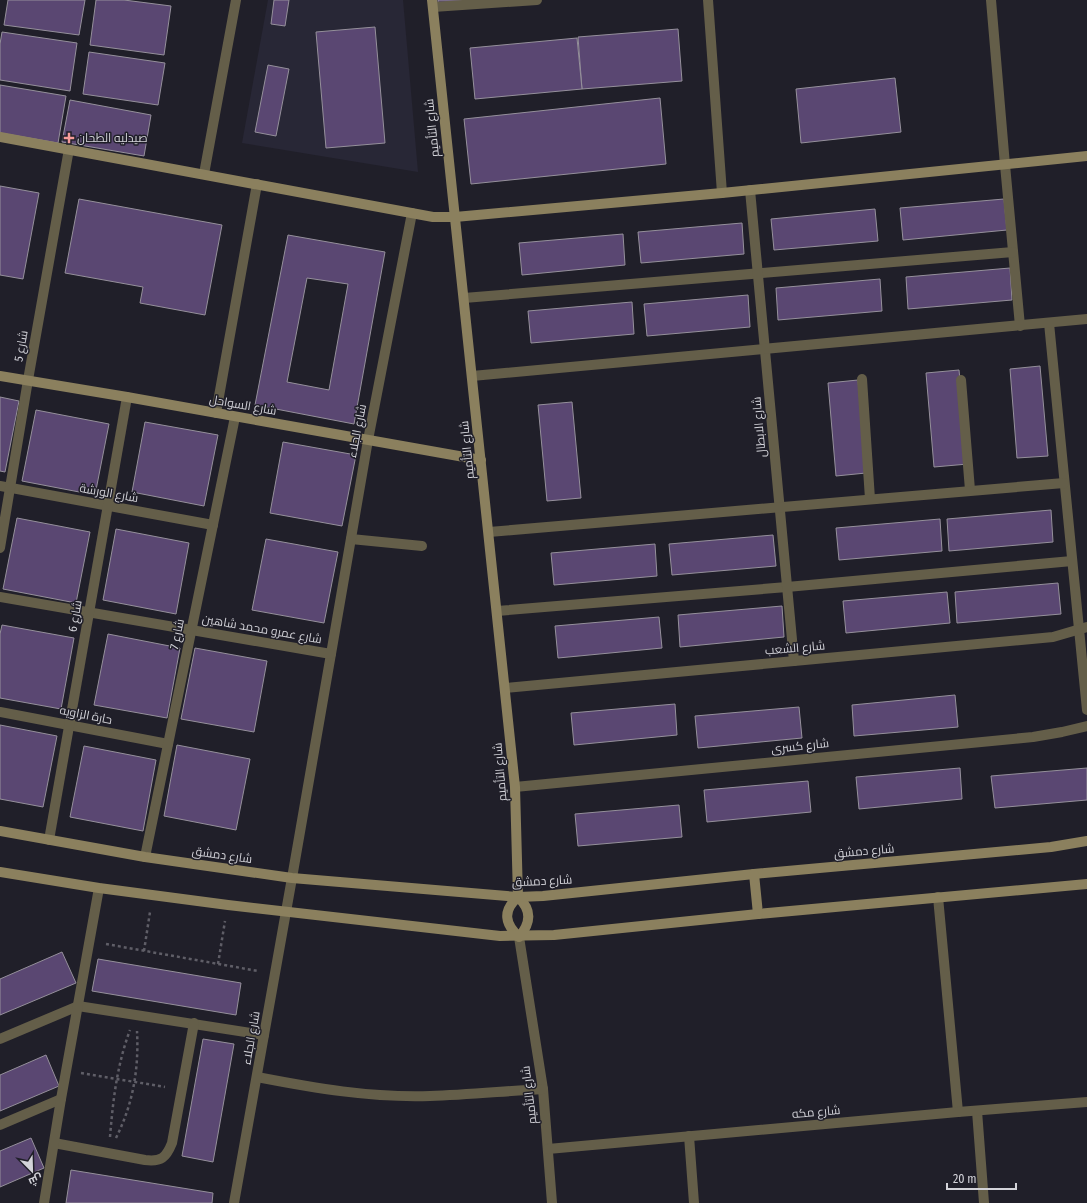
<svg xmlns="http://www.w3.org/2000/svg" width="1087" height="1203" font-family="'Fira Sans Condensed',Cairo,sans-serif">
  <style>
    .built { fill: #282736 }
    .building { fill: #5a4772; stroke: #95909b; fill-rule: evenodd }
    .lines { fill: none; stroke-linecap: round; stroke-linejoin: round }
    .path { stroke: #5f5e67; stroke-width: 2.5; stroke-dasharray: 3 3; stroke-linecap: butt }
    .lane { stroke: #645e49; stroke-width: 10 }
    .street { stroke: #645e49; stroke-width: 10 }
    .secondary { stroke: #8b805e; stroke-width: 10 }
    .poi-dot { fill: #f59b99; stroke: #201f29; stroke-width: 1.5 }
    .labels { text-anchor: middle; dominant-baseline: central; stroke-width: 3; stroke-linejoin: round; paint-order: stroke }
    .street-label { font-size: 12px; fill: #d3d3d9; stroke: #201f29 }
    .poi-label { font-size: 12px; fill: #d3d3d9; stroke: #201f29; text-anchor: start }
  </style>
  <rect width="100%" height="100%" fill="#201f29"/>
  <polygon class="built" points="268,0 403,0 418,172 242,143"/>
  <g class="building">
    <polygon points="8,0 85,0 79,35 4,25"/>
    <polygon points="96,0 124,0 171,6 164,55 90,45"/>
    <polygon points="274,0 289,0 285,26 271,24"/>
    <polygon points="438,0 476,0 438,3"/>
    <polygon points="375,27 385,143 326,148 316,32"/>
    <polygon points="678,29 682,81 582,89 578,37"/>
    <polygon points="2,32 77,43 70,91 0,80 0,44"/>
    <polygon points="577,38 582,89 475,99 470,48"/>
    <polygon points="89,52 165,63 158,105 83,94"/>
    <polygon points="268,65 289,69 276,136 255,132"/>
    <polygon points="895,78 901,132 801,143 796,89"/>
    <polygon points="0,85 66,96 58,143 0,133"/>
    <polygon points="660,98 666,164 471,184 464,119"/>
    <polygon points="70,100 151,115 144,156 62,142"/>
    <polygon points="0,186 39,193 23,279 0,275"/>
    <polygon points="79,199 222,225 205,315 140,303 143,287 65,273"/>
    <polygon points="1004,199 1007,230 903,240 900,208"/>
    <polygon points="875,209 878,241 774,250 771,219"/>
    <polygon points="742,223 744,254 641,263 638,232"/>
    <polygon points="623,234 625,265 522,275 519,243"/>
    <path d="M288,235L385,252L354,424L255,405ZM307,278L348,284L329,390L287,382Z"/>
    <polygon points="1010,268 1012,300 908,309 906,277"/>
    <polygon points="880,279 882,311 778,320 776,288"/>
    <polygon points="748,295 750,327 647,336 644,304"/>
    <polygon points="632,302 634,334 531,343 528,311"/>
    <polygon points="1040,366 1048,456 1017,458 1010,369"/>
    <polygon points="959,370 968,464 934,467 926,373"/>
    <polygon points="858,380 866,473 836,476 828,383"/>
    <polygon points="0,397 19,401 5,472 0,471"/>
    <polygon points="572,402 581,498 547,501 538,405"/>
    <polygon points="36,410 109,424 95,495 22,481"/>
    <polygon points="145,422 218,435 204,506 132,492"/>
    <polygon points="283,442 356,455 342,526 270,513"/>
    <polygon points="1051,510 1053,542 949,551 947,519"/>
    <polygon points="17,518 90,532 76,603 3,589"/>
    <polygon points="940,519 942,551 839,560 836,528"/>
    <polygon points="116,529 189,543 176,614 103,600"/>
    <polygon points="773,535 776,566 672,575 669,544"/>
    <polygon points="266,539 338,552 324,623 252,610"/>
    <polygon points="655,544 657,576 554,585 551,553"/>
    <polygon points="1058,583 1061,614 957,623 955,592"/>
    <polygon points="947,592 950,623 846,633 843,601"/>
    <polygon points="782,606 784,637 680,647 678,615"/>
    <polygon points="659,617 662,648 558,658 555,626"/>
    <polygon points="2,625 74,638 61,709 0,698 0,634"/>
    <polygon points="108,634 180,648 167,718 94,705"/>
    <polygon points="195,648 267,661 254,732 181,719"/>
    <polygon points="955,695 958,727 854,736 852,705"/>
    <polygon points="675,704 677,735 574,745 571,713"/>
    <polygon points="799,707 802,738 698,748 695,716"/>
    <polygon points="0,725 57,736 43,807 0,799"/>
    <polygon points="177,745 250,759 236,830 164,816"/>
    <polygon points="84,746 156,760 143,831 70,817"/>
    <polygon points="960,768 962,799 859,809 856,777"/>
    <polygon points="1087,768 1087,800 995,808 991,776"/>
    <polygon points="808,781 811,812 707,822 704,790"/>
    <polygon points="679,805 682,837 578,846 575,814"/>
    <polygon points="62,952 76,983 0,1015 0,979"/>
    <polygon points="98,959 241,983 236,1015 92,991"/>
    <polygon points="203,1039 234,1044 213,1162 182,1156"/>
    <polygon points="46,1055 59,1086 0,1111 0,1075"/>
    <polygon points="31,1138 44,1168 0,1187 0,1151"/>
    <polygon points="71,1170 213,1193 212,1203 66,1203"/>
  </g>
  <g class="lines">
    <g class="path">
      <polyline points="106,944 258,971"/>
      <polyline points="144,951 150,912"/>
      <polyline points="218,964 225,921"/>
      <polyline points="81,1073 165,1087"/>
      <path d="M110,1137C113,1100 117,1065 130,1030"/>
      <path d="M116,1138C133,1104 139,1069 137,1031"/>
    </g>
    <g class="lane">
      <polyline points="1005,165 1020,326"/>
      <polyline points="464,298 1013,252"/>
      <polyline points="862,379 870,499"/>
      <polyline points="961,380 970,490"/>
      <polyline points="0,486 213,525"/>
      <polyline points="351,539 422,546"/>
      <polyline points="497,611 787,587 1072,561"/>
      <polyline points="1079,629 1087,710"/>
      <polyline points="0,712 168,744"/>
      <polyline points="515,787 1033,737 1062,732 1087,726"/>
      <polyline points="292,878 331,654"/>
    </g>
    <g class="street">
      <polyline points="708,0 722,193"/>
      <polyline points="991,0 1005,165"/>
      <polyline points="433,7 537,0"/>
      <polyline points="204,174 236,0"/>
      <polyline points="750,190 794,661"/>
      <polyline points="1049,323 1079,629"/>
      <polyline points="472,376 1087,319"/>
      <polyline points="216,413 257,184"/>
      <polyline points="489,532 1064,483"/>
      <polyline points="0,548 28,380 69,149"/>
      <polyline points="0,597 331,654 368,440 412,213"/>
      <polyline points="505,688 1053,637 1087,627"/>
      <polyline points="49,840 127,397"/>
      <polyline points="145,857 235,417"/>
      <polyline points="938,897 958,1112"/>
      <polyline points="519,937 543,1089 552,1203"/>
      <polyline points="0,1039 78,1006 264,1035"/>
      <path d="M257,1077C314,1088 371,1098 430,1096C467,1095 505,1091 543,1089"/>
      <polyline points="977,1111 984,1203"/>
      <polyline points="0,1125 61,1099"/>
      <polyline points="689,1136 694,1203"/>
      <path d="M54,1143L145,1160C161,1162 166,1158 172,1143L194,1023"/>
      <polyline points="548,1149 958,1112 1087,1102"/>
      <polyline points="44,1203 61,1099 99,888"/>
      <polyline points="234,1203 292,878"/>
    </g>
    <g class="secondary">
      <path d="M432,0L515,787L518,897C532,910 531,923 519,937C505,924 502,911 518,897"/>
      <polyline points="0,137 433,217 455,217 722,193 1087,156"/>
      <polyline points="0,376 127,397 481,460"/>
      <polyline points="0,831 145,857 292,878 518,897 543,896 754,874 1051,847 1087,841"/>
      <polyline points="0,872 99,888 228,905 500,936 554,935 758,914 1087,884"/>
      <polyline points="754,874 758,914"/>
    </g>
  </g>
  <path class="poi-dot" d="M67 132h4v4h4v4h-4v4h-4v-4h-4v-4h4z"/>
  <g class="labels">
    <g class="street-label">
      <text transform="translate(432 128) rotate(-96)">شارع التأميم</text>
      <text transform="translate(21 346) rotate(-80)">شارع 5</text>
      <text transform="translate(243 405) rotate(10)">شارع السواحل</text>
      <text transform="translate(759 427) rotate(-95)">شارع الابطال</text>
      <text transform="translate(357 431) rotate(-79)">شارع الجلاء</text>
      <text transform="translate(467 450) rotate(-96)">شارع التأميم</text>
      <text transform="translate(109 493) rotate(10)">شارع الورشة</text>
      <text transform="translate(75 616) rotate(-80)">شارع 6</text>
      <text transform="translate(262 629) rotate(10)">شارع عمرو محمد شاهين</text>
      <text transform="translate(177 634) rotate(-78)">شارع 7</text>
      <text transform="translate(795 648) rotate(-5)">شارع الشعب</text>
      <text transform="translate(86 715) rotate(11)">حارة الزاويه</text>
      <text transform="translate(800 746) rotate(-6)">شارع كسرى</text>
      <text transform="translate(500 772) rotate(-95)">شارع التأميم</text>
      <text transform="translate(864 851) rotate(-5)">شارع دمشق</text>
      <text transform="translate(222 855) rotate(8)">شارع دمشق</text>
      <text transform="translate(542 881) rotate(-3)">شارع دمشق</text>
      <text transform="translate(251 1038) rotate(-80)">شارع الجلاء</text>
      <text transform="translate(529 1095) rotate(-97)">شارع التأميم</text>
      <text transform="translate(816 1112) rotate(-5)">شارع مكه</text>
    </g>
    <g class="poi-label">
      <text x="77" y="138">صيدليه الطحان</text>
    </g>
  </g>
  <g transform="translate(32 1171) rotate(157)" stroke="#201f29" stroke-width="3" paint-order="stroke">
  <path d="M0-3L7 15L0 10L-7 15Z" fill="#d3d3d9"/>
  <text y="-6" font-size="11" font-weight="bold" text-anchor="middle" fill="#d3d3d9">ش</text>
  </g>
  <path d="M947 1183v6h69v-6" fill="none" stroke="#d3d3d9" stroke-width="2"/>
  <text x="953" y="1183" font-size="12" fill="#d3d3d9" stroke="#201f29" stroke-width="3" paint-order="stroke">20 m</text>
</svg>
